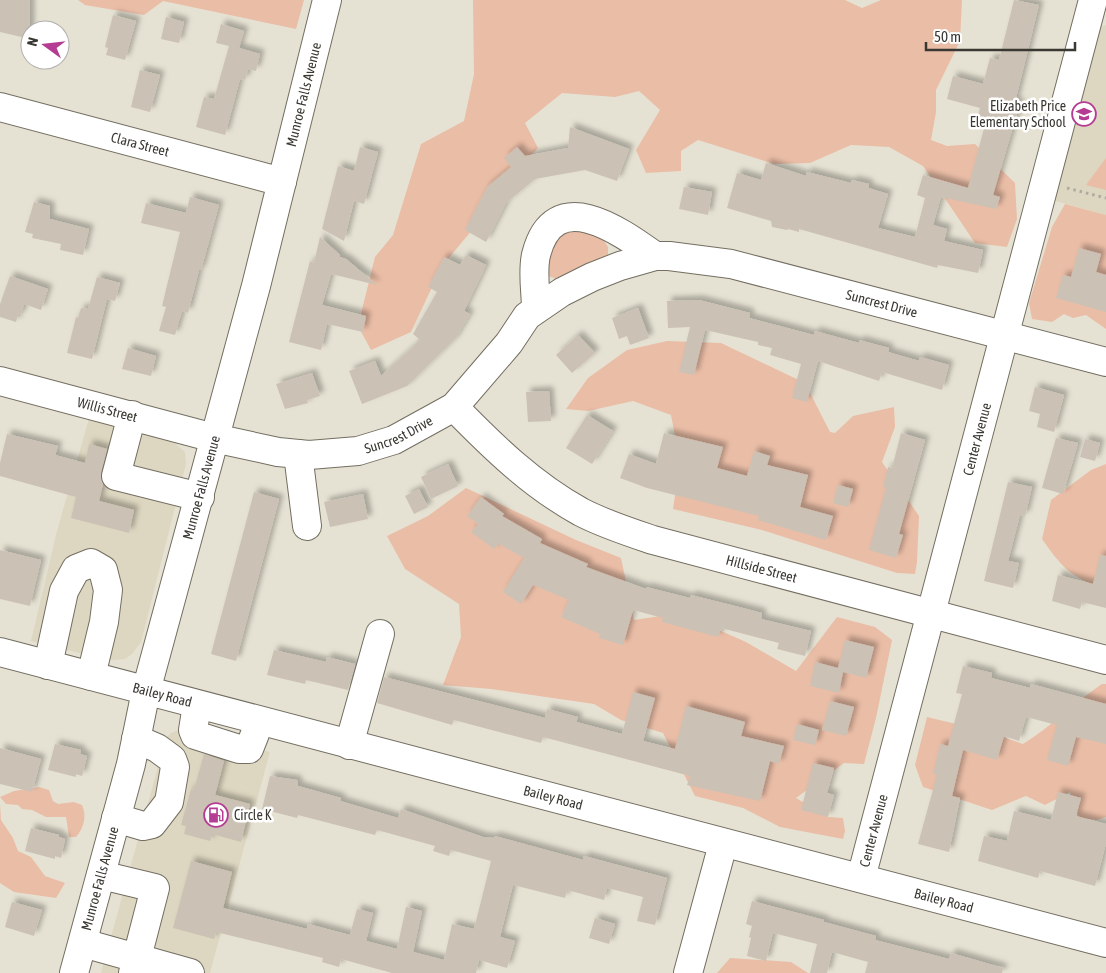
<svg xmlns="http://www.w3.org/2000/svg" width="1106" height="973" font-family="'Asap Condensed',sans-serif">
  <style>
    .built { fill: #ddd6c0 }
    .green { fill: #eabda6 }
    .building { fill: #ccc1b5; filter: url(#shadow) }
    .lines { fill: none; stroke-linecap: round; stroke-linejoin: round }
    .minor-casing { stroke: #736e61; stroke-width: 30 }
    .path { stroke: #aeaa9e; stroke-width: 3; stroke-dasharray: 2.5 4; stroke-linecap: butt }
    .minor { stroke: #fff; stroke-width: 28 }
    .labels { text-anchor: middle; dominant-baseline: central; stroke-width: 5; stroke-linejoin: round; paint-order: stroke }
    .street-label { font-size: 14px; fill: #3a3832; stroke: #fff }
    .poi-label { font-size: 14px; fill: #3a3832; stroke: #fff; text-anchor: end }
  </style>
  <defs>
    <filter id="shadow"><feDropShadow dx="4.5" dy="-4.5" stdDeviation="2.5" flood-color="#0004"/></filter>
  </defs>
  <rect width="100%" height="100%" fill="#e6e2d3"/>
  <g class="built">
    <polygon points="1106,25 1106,215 1041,197 1085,31"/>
    <polygon points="90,415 170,439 185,452 186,464 141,642 132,654 125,659 115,660 107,660 31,641 57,531"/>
    <polygon points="180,729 270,752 210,973 101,973 166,738 171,733"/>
  </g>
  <g class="green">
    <polygon points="78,0 304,0 296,29 163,1 144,15 85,5"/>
    <polygon points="473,0 845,0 862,8 881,0 962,0 960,41 936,90 936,112 931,140 947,146 975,144 1015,183 1017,219 1007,247 975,243 923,166 889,147 851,145 810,163 774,164 698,140 681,151 681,171 646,173 636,150 660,110 639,91 615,97 562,93 525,123 538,148 497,193 494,204 442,266 411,332 371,350 358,326 375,257 393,235 421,144 464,121 474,74"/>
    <polygon points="1106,158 1106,190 1086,185"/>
    <polygon points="1065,204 1106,215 1106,329 1086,315 1073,318 1064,314 1052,322 1032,319 1029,303 1052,227"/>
    <polygon points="570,228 601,236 608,247 608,256 560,280 548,276 546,252"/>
    <polygon points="667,341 721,343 805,383 830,432 835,433 853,416 894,407 895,427 882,462 919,516 917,562 915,574 897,573 762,530 673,509 680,462 671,415 633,401 588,411 566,409 588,378 627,350"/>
    <path d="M1106,464V590C1071,577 1063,569 1042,539L1051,500L1091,470Z"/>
    <polygon points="466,488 576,540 621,558 634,620 680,613 746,642 796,671 837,617 875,627 892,640 876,718 864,764 844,763 796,798 828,817 843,818 845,831 843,839 780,827 743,808 695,796 663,733 621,720 594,704 491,689 443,685 461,637 459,604 405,569 387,536 428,516"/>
    <path d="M1102,684H1106V817L1097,820L1079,818L1070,792L1045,805L1026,796L992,810L923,787L915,765L927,717L989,732L1023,744C1052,726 1074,703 1102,684Z"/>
    <path d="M39,787L49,790L53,801L58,804L74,802L82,805C87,816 84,828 76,837H69L66,817H46L32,810L22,809L18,805L6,804L0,797L14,791Z"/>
    <polygon points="0,803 1,820 13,838 18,851 31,857 45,876 65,883 56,898 14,892 0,883"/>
    <polygon points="730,958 791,962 808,973 717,973"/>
  </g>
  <g class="building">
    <polygon points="0,0 30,0 30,39 0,32"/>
    <polygon points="1014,0 1039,5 1015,102 1020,103 993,195 1000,197 996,209 941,197 933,225 947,229 944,241 983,250 978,273 938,265 937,268 799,229 799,232 788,229 787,230 772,227 771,221 727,208 737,173 761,180 766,163 806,176 807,172 851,183 852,180 869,184 868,188 888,194 878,228 915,237 925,198 917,195 923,175 968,188 986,121 977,119 980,108 947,99 953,76 983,84 990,58 999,60"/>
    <polygon points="113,15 136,21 125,60 106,55 108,48 105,47"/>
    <polygon points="166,17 184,22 179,43 161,39"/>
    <polygon points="221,24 244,31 239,48 260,54 256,71 248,69 245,80 240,79 225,135 196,127 204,97 214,99 229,46 216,43"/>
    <polygon points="140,70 160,75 150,112 131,107"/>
    <polygon points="570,127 629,149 617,181 585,170 535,179 506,203 486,242 465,230 487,187 511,167 504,158 517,147 525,156 568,148"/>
    <polygon points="360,147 378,152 364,204 354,201 344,241 322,229 338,166 354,171"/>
    <polygon points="684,187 712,192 708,215 679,209"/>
    <polygon points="190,197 219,205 201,270 199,270 188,313 182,311 175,335 159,331 166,307 162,306 180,232 141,223 146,203 186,213"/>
    <polygon points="34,202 50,206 50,219 89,229 83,255 60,250 61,244 32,238 33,234 25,232"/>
    <polygon points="320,237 340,255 340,257 346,259 377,285 331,274 322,305 366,316 363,332 327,324 321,350 289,342 310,261 314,263"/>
    <polygon points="1079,248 1101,254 1096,272 1106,275 1106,312 1056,298 1063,275 1071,277"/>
    <polygon points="466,255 486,265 464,311 470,314 455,339 407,386 362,404 349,371 375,361 381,376 415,345 419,339 413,334 437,292 428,287 444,257 460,265"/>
    <polygon points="10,276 48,289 41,310 24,304 21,315 18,315 16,322 0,317 0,304"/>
    <polygon points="97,277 120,283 115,301 107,299 92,359 67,353 76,317 78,318 81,308 88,309"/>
    <polygon points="699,300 750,313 749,318 814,335 815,331 859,343 859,340 889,348 888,352 919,361 920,357 949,365 942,390 882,372 879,381 818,361 807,402 792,398 801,364 770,355 772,348 758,345 758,342 705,330 694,375 679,372 690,327 668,328 667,301"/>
    <polygon points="638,308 649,338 630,345 627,336 619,339 612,318"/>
    <polygon points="578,335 595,353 572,373 556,355"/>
    <polygon points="128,348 156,356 151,376 122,369"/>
    <polygon points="312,373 320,396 307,400 308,403 285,409 276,384"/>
    <polygon points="1035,387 1064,395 1054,432 1037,427 1040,414 1029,411"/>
    <polygon points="549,391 551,421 528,422 526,392"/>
    <polygon points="587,415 613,431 592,464 566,448"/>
    <polygon points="664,433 723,447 717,468 747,476 754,451 770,456 767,465 808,475 800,507 833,516 826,540 758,520 759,516 647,488 620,478 629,454 656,464"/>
    <polygon points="901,433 925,440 899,534 903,535 896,558 869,550 886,488 883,487 888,467 892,468"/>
    <polygon points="7,434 58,446 55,455 85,463 89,444 107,449 101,472 103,484 99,501 134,510 129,533 71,518 76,497 0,476 0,463"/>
    <polygon points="1056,438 1078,443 1063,494 1042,488"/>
    <polygon points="1085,439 1100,443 1095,461 1080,457"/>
    <polygon points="448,464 458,486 431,499 421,477"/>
    <polygon points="1008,482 1032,487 1025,516 1020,515 1008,561 1019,563 1013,588 984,581"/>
    <polygon points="838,485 853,489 848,507 833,503"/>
    <polygon points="419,489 428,507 414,514 405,496"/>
    <polygon points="254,492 279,499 236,661 211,654"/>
    <polygon points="363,494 368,519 330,527 324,502"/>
    <polygon points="481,497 504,514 502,516 542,539 540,543 588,564 586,567 646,589 646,587 690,598 691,595 735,606 762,613 761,619 811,631 805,656 777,649 779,643 721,628 718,637 662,622 663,618 633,610 623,645 599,638 600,634 561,617 569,600 533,585 521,604 503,592 524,558 499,544 494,549 471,532 478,524 467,516"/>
    <polygon points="0,550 41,560 30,606 0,599"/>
    <polygon points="1100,555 1106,556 1106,608 1082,602 1080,609 1052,601 1058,575 1093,584"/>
    <polygon points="845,640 874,647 866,678 843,672 839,693 810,686 815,662 838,668"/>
    <polygon points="274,650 326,662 327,657 355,664 348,690 306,680 305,684 267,675"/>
    <polygon points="963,666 992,673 991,678 1030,688 1031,684 1106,704 1106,744 1076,737 1068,766 1047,760 1057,725 1026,717 1019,741 1004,736 997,760 963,750 952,796 960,798 949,852 918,844 937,775 933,774 940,744 948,746 962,694 956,693"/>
    <polygon points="384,677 545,718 547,709 578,717 576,722 622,734 633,692 655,698 643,741 675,749 686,706 745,722 741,736 784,746 779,764 770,761 760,801 687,785 690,776 543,737 541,743 454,720 452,725 377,703"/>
    <polygon points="830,701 854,707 846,736 822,730"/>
    <polygon points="797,724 819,730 815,745 793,740"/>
    <polygon points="55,744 81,750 80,754 87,756 82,776 76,774 76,777 48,770"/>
    <polygon points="0,748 41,759 32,792 0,784"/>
    <polygon points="204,754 224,761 215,795 250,804 241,842 212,834 210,841 184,834 186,826 181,825 191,789 194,790"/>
    <polygon points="813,763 834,768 827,793 834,795 828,817 801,810"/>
    <polygon points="270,776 297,780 298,786 341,798 340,801 398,818 401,809 483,837 494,838 495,836 583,860 584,856 667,878 655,925 637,921 643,897 607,888 604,900 567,890 565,898 513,885 500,937 515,941 507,968 479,960 476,973 392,973 341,959 339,967 322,962 323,958 216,932 214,939 173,928 191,861 232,872 223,908 307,929 308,924 350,935 357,909 373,913 366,941 397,949 406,907 422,911 413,952 444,960 452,924 474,929 491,861 451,850 449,856 433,851 435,846 377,830 375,835 298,815 297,818 262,809"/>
    <polygon points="1058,792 1081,798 1076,816 1106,824 1106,843 1095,886 1040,871 1038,878 978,861 984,836 1007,841 1014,811 1051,820"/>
    <polygon points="31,828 59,835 59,837 65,839 61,858 55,856 55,859 25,851"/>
    <polygon points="752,901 824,920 824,922 876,936 875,940 949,959 951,953 972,959 1003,968 1002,973 865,973 868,962 832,952 827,973 810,973 817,944 773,933 766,961 747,956 751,938 749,937 752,926 746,924"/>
    <polygon points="12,902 42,910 34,936 5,927"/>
    <polygon points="595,918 615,924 609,944 589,938"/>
  </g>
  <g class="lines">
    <g class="minor-casing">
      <g id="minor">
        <path id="s1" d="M0,107L282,182"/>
        <path d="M536,309C536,292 532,272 536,255C554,183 620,231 655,256"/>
        <path id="s2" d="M0,381L214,438L278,452L309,455L358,451L394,440L454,407L509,343L527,316L562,292L592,277L620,266L655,256H669L731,264L1106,362"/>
        <path id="s3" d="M454,407C493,447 532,485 581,512C604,524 629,532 653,540L1106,660"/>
        <polyline points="132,415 116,476 200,497"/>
        <polyline points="298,454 307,526"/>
        <path id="s4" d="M0,652L1106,943"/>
        <polyline points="48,665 64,591 76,569 91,563 103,570 108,590 104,622 91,676"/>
        <polyline points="197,705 193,730 195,735 239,749 249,749 260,721"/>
        <polyline points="349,745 380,634"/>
        <polyline points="116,818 143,826 152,824 169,802 175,767 172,759 157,748 136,739"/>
        <polyline points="101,875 155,888 133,973"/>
        <path id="s5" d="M861,878L1093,0"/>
        <polyline points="83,943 190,973"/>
        <path id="s6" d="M74,973L131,764L146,691L256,286L327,0"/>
        <polyline points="688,973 723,844"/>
      </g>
    </g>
    <polyline class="path" points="1067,188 1106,198"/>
    <use href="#minor" class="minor"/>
  </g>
  <defs>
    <g id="school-ring" transform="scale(1.25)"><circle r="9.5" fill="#fff" stroke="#b43d93" stroke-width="1.5"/><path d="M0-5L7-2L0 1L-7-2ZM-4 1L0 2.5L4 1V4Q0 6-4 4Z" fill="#b43d93"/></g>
    <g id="fuel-ring" transform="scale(1.25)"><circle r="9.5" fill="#fff" stroke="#b43d93" stroke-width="1.5"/><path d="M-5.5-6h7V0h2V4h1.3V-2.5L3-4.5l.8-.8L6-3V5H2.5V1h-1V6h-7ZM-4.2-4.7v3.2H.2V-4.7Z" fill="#b43d93"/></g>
  </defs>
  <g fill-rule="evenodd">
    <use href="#school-ring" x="1084" y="114"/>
    <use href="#fuel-ring" x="216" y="815"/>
  </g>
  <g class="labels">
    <g class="street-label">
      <text stroke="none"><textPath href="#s6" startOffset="908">Munroe Falls Avenue</textPath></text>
      <text stroke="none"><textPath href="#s1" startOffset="145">Clara Street</textPath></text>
      <text stroke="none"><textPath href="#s2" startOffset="965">Suncrest Drive</textPath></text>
      <text stroke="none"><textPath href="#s2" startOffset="111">Willis Street</textPath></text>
      <text stroke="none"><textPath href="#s2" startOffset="411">Suncrest Drive</textPath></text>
      <text stroke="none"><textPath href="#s5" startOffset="454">Center Avenue</textPath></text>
      <text stroke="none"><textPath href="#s6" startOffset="502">Munroe Falls Avenue</textPath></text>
      <text stroke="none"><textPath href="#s3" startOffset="355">Hillside Street</textPath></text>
      <text stroke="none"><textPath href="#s4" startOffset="168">Bailey Road</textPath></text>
      <text stroke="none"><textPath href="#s4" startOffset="572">Bailey Road</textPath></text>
      <text stroke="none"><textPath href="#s5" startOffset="49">Center Avenue</textPath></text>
      <text stroke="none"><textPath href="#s6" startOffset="98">Munroe Falls Avenue</textPath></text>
      <text stroke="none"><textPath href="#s4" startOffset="976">Bailey Road</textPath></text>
    </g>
    <g class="poi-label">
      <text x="1066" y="106">Elizabeth Price<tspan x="1066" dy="16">Elementary School</tspan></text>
      <text x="234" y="815" text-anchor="start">Circle K</text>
    </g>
  </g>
  <g transform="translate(45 45) rotate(285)"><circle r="24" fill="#ffffff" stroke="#b0afad"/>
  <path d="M0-4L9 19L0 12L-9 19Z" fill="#b43d93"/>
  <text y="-8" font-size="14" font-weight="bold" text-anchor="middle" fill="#3a3832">N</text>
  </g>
  <path d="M926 42v8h149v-8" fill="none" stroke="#3a3832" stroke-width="2.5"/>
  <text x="934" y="42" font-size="15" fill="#3a3832" stroke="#ffffff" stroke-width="4" paint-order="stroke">50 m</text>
</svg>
